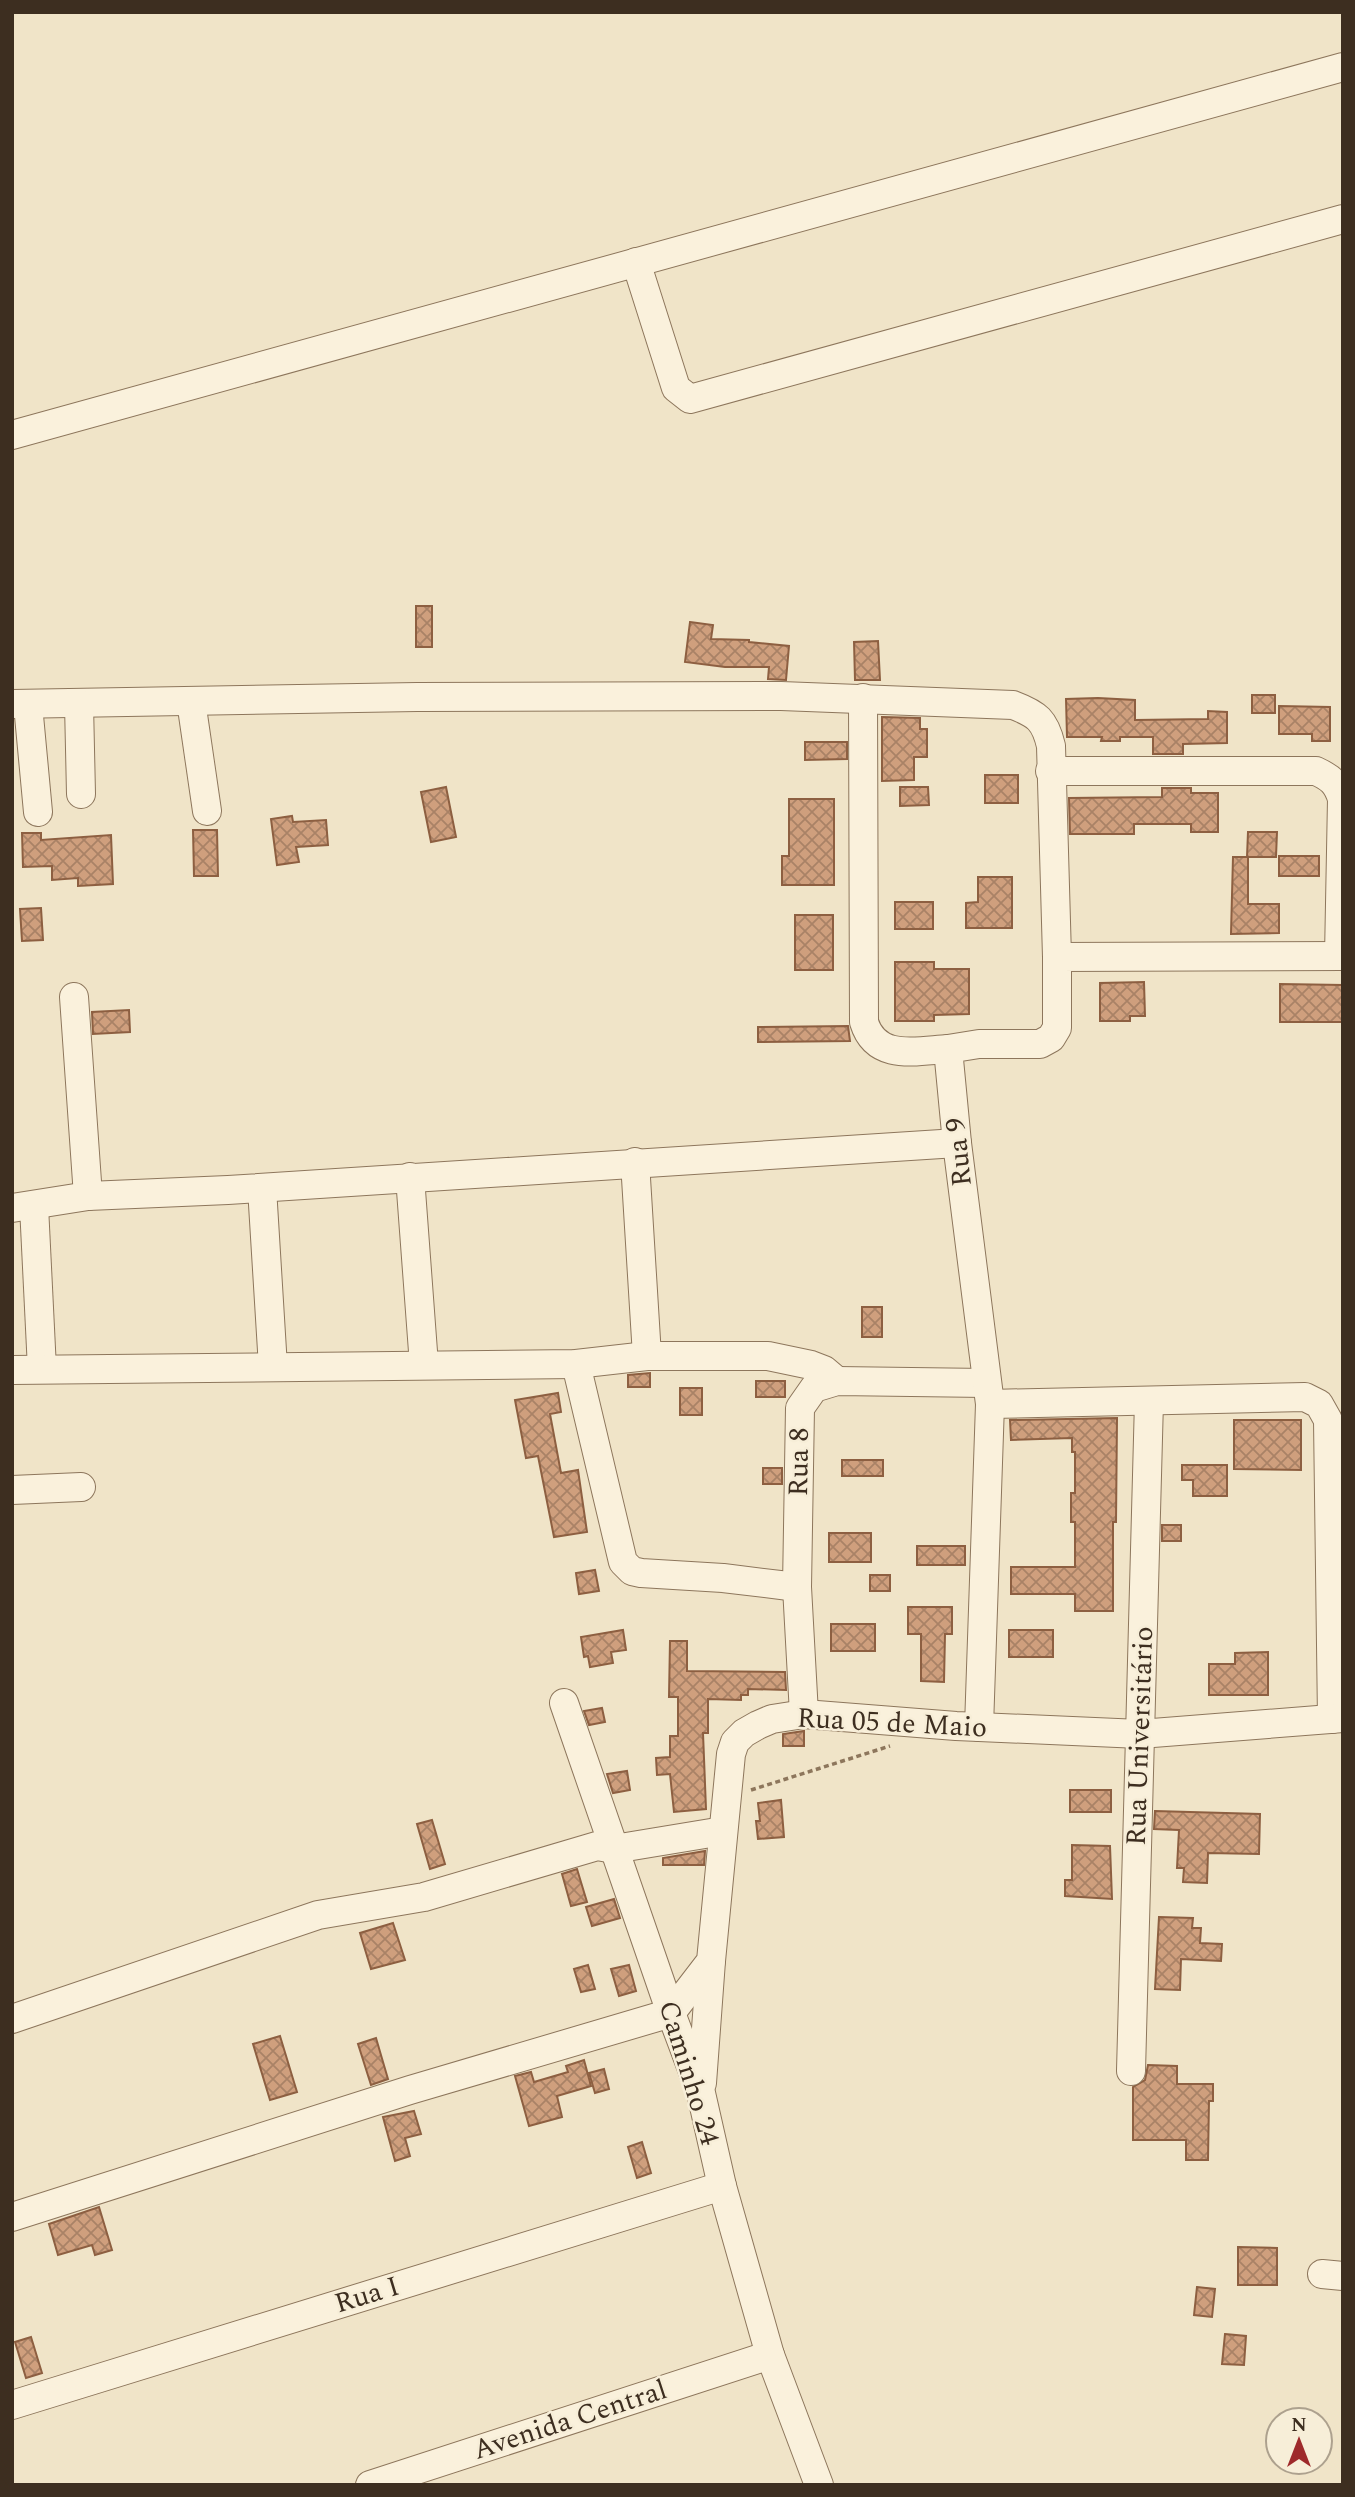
<svg xmlns="http://www.w3.org/2000/svg" width="1355" height="2497" font-family="Spectral,serif">
  <style>
    .building { fill: url(#building-cross-hatch); stroke: #8d5f41; stroke-width: 2 }
    .lines { fill: none; stroke-linecap: round; stroke-linejoin: round }
    .minor-casing { stroke: #8d765c; stroke-width: 30 }
    .path { stroke: #8d765c; stroke-width: 3.5; stroke-dasharray: 5 3.5; stroke-linecap: butt }
    .minor { stroke: #faf1dc; stroke-width: 28 }
    .labels { text-anchor: middle; dominant-baseline: central; stroke-width: 5; stroke-linejoin: round; paint-order: stroke }
    .street-label { font-size: 28px; fill: #3d2e20; stroke: #f7eed8 }
  </style>
  <defs>
    <pattern id="building-cross-hatch" width="8" height="8" patternUnits="userSpaceOnUse" patternTransform="scale(1.75)"><rect width="8" height="8" fill="#cf9f7d"/><path d="M0 0l8 8M0 8l8-8" fill="none" stroke="#a98266"/></pattern>
  </defs>
  <rect width="100%" height="100%" fill="#f0e4c8"/>
  <g class="building">
    <rect x="416" y="606" width="16" height="41"/>
    <polygon points="690,622 713,625 711,639 749,640 749,642 789,646 786,680 768,679 769,667 725,667 685,662"/>
    <polygon points="878,641 880,680 855,680 854,642"/>
    <rect x="1252" y="695" width="23" height="18"/>
    <polygon points="1098,698 1135,700 1135,720 1208,719 1208,711 1227,712 1227,743 1183,744 1183,754 1153,754 1153,737 1120,737 1120,741 1101,741 1102,737 1067,737 1066,699"/>
    <polygon points="1279,706 1330,707 1330,741 1312,741 1312,734 1279,734"/>
    <polygon points="882,717 920,718 920,729 927,729 927,757 914,757 914,780 882,781"/>
    <polygon points="805,742 847,742 847,759 805,760"/>
    <rect x="985" y="775" width="33" height="28"/>
    <polygon points="446,787 456,837 431,842 421,792"/>
    <polygon points="900,787 928,787 929,805 900,806"/>
    <polygon points="1162,788 1191,788 1191,793 1218,793 1218,832 1191,832 1191,824 1134,824 1134,834 1070,834 1069,798 1162,797"/>
    <polygon points="789,799 834,799 834,885 782,885 782,856 789,856"/>
    <polygon points="292,816 293,822 326,820 328,845 296,847 299,862 277,865 271,819"/>
    <polygon points="193,830 217,830 218,876 194,876"/>
    <polygon points="1248,832 1277,832 1276,857 1247,857"/>
    <polygon points="22,833 41,833 41,840 111,835 113,884 78,886 78,878 52,880 52,866 23,867"/>
    <rect x="1279" y="856" width="40" height="20"/>
    <polygon points="1233,857 1248,857 1248,904 1279,904 1279,933 1231,934"/>
    <polygon points="978,877 1012,877 1012,928 966,928 966,903 978,902"/>
    <rect x="895" y="902" width="38" height="27"/>
    <polygon points="41,908 43,940 22,941 20,909"/>
    <rect x="795" y="915" width="38" height="55"/>
    <polygon points="895,962 934,962 934,969 969,969 969,1014 934,1015 934,1021 895,1021"/>
    <polygon points="1144,982 1145,1016 1130,1016 1130,1021 1100,1021 1100,983"/>
    <polygon points="1280,984 1343,985 1343,1022 1280,1022"/>
    <polygon points="129,1010 130,1032 93,1034 92,1012"/>
    <polygon points="848,1026 850,1041 758,1042 758,1027"/>
    <rect x="862" y="1307" width="20" height="30"/>
    <polygon points="650,1373 650,1387 628,1387 628,1375"/>
    <rect x="756" y="1381" width="29" height="16"/>
    <rect x="680" y="1388" width="22" height="27"/>
    <polygon points="558,1393 561,1412 550,1414 561,1473 578,1470 587,1532 554,1537 538,1456 526,1458 515,1400"/>
    <polygon points="1117,1418 1116,1522 1113,1522 1113,1611 1075,1611 1075,1594 1011,1594 1011,1567 1075,1567 1075,1522 1071,1522 1071,1493 1075,1493 1075,1452 1072,1452 1072,1438 1011,1440 1010,1420"/>
    <polygon points="1234,1420 1301,1420 1301,1470 1234,1469"/>
    <rect x="842" y="1460" width="41" height="16"/>
    <polygon points="1182,1465 1227,1465 1227,1496 1193,1496 1193,1480 1182,1480"/>
    <rect x="763" y="1468" width="19" height="16"/>
    <rect x="1162" y="1525" width="19" height="16"/>
    <rect x="829" y="1533" width="42" height="29"/>
    <rect x="917" y="1546" width="48" height="19"/>
    <polygon points="595,1570 599,1591 579,1594 576,1573"/>
    <rect x="870" y="1575" width="20" height="16"/>
    <polygon points="908,1607 952,1607 952,1634 945,1634 944,1682 921,1681 921,1634 908,1634"/>
    <rect x="831" y="1624" width="44" height="27"/>
    <polygon points="623,1630 626,1650 611,1652 613,1663 590,1667 588,1656 584,1657 581,1637"/>
    <rect x="1009" y="1630" width="44" height="27"/>
    <polygon points="670,1641 687,1641 687,1671 785,1672 786,1690 748,1689 748,1695 741,1695 741,1700 708,1699 708,1733 703,1733 706,1809 674,1812 670,1774 657,1775 656,1758 670,1757 670,1736 678,1736 678,1697 669,1697"/>
    <polygon points="1268,1652 1268,1695 1209,1695 1209,1664 1235,1664 1235,1653"/>
    <polygon points="602,1708 605,1722 589,1725 584,1711"/>
    <polygon points="804,1731 804,1746 783,1746 783,1734"/>
    <polygon points="627,1771 630,1790 613,1793 607,1774"/>
    <rect x="1070" y="1790" width="41" height="22"/>
    <polygon points="781,1800 784,1837 758,1839 756,1821 760,1821 758,1803"/>
    <polygon points="1155,1811 1260,1814 1259,1854 1208,1853 1207,1883 1183,1882 1184,1868 1177,1868 1179,1830 1154,1829"/>
    <polygon points="432,1820 445,1864 430,1869 417,1824"/>
    <polygon points="1072,1845 1110,1846 1112,1899 1065,1896 1065,1880 1072,1880"/>
    <polygon points="705,1851 704,1865 663,1865 663,1858"/>
    <polygon points="577,1869 587,1902 571,1906 562,1874"/>
    <polygon points="614,1899 620,1918 592,1926 586,1907"/>
    <polygon points="1159,1917 1193,1918 1192,1928 1201,1928 1200,1943 1222,1944 1221,1961 1181,1959 1180,1990 1155,1989"/>
    <polygon points="393,1923 405,1960 371,1969 360,1933"/>
    <polygon points="588,1965 595,1989 581,1992 574,1969"/>
    <polygon points="629,1965 636,1991 619,1996 611,1969"/>
    <polygon points="280,2036 297,2092 270,2100 253,2044"/>
    <polygon points="376,2038 388,2079 371,2085 358,2044"/>
    <polygon points="584,2060 591,2086 557,2096 562,2117 529,2126 515,2076 531,2072 534,2082 568,2072 566,2066"/>
    <polygon points="1148,2065 1177,2066 1177,2084 1213,2084 1213,2101 1209,2101 1208,2160 1186,2160 1186,2140 1133,2140 1133,2087 1145,2080"/>
    <polygon points="604,2069 609,2089 595,2093 589,2073"/>
    <polygon points="414,2111 421,2134 405,2138 410,2156 395,2161 383,2117"/>
    <polygon points="642,2142 651,2173 637,2178 628,2147"/>
    <polygon points="99,2207 112,2250 95,2255 92,2245 58,2255 49,2224"/>
    <polygon points="1238,2247 1277,2248 1277,2285 1238,2285"/>
    <polygon points="1197,2287 1215,2289 1212,2317 1194,2315"/>
    <polygon points="1225,2334 1246,2336 1244,2365 1222,2364"/>
    <polygon points="31,2337 42,2373 26,2378 15,2342"/>
  </g>
  <g class="lines">
    <g class="minor-casing">
      <g id="minor">
        <polyline points="636,262 676,388 690,399 1343,219"/>
        <polyline points="12,435 1343,67"/>
        <path d="M863,698L864,1022C876,1061 915,1051 948,1049"/>
        <polyline points="191,701 207,811"/>
        <path d="M12,704L417,697L781,696L1013,705C1037,714 1045,720 1051,746L1057,957"/>
        <polyline points="79,704 81,794"/>
        <polyline points="28,705 38,812"/>
        <path d="M1050,771H1316C1331,778 1337,783 1342,799L1339,956"/>
        <polyline points="74,997 88,1196"/>
        <polyline points="635,1162 647,1356"/>
        <polyline points="410,1177 424,1365"/>
        <polyline points="262,1188 273,1367"/>
        <polyline points="34,1206 42,1369"/>
        <polyline points="12,1208 88,1196 228,1190 957,1143"/>
        <polyline points="576,1364 623,1562 632,1571 641,1573 723,1578 797,1587"/>
        <polyline points="12,1370 576,1364 647,1356 768,1356 811,1365 824,1370 837,1381"/>
        <polyline points="990,1404 1305,1397 1319,1404 1328,1420 1332,1719"/>
        <polyline points="12,1490 81,1487"/>
        <polyline points="564,1703 671,2013 701,2093 722,2186 770,2355 819,2485"/>
        <polyline points="804,1714 797,1587 800,1408 814,1388 837,1381 986,1383"/>
        <polyline points="979,1727 990,1404 957,1143 948,1049 979,1044 1040,1044 1051,1038 1057,1028 1057,957 1343,956"/>
        <polyline points="12,2019 318,1915 424,1897 597,1846 614,1849 723,1831"/>
        <polyline points="1131,2071 1149,1401"/>
        <polyline points="702,2083 711,1961"/>
        <polyline points="12,2217 410,2090 671,2013 711,1961 731,1754 735,1742 744,1733 758,1725 772,1719 804,1714 956,1726 1140,1734 1343,1718"/>
        <polyline points="1322,2274 1343,2276"/>
        <polyline points="12,2405 722,2186"/>
        <polyline points="370,2485 770,2355"/>
      </g>
    </g>
    <polyline class="path" points="751,1790 890,1746"/>
    <use href="#minor" class="minor"/>
  </g>
  <g class="labels">
    <g class="street-label">
      <text transform="translate(959 1152) rotate(-96)">Rua 9</text>
      <text transform="translate(799 1462) rotate(-89)">Rua 8</text>
      <text transform="translate(892 1723) rotate(3)">Rua 05 de Maio</text>
      <text transform="translate(1140 1736) rotate(-88)">Rua Universitário</text>
      <text transform="translate(689 2073) rotate(73)">Caminho 24</text>
      <text transform="translate(367 2295) rotate(-17)">Rua I</text>
      <text transform="translate(570 2420) rotate(-18)">Avenida Central</text>
    </g>
  </g>
  <rect width="1355" height="2497" fill="none" stroke="#3d2e20" stroke-width="28"/>
  <g transform="translate(1299 2441)"><circle r="33" fill="#f7eed8" stroke="#ada18e" stroke-width="2"/>
  <path d="M0-5L12 26L0 18L-12 26Z" fill="#9e2a2b"/>
  <text y="-10" font-size="19" font-weight="bold" text-anchor="middle" fill="#3d2e20">N</text>
  </g>
</svg>
